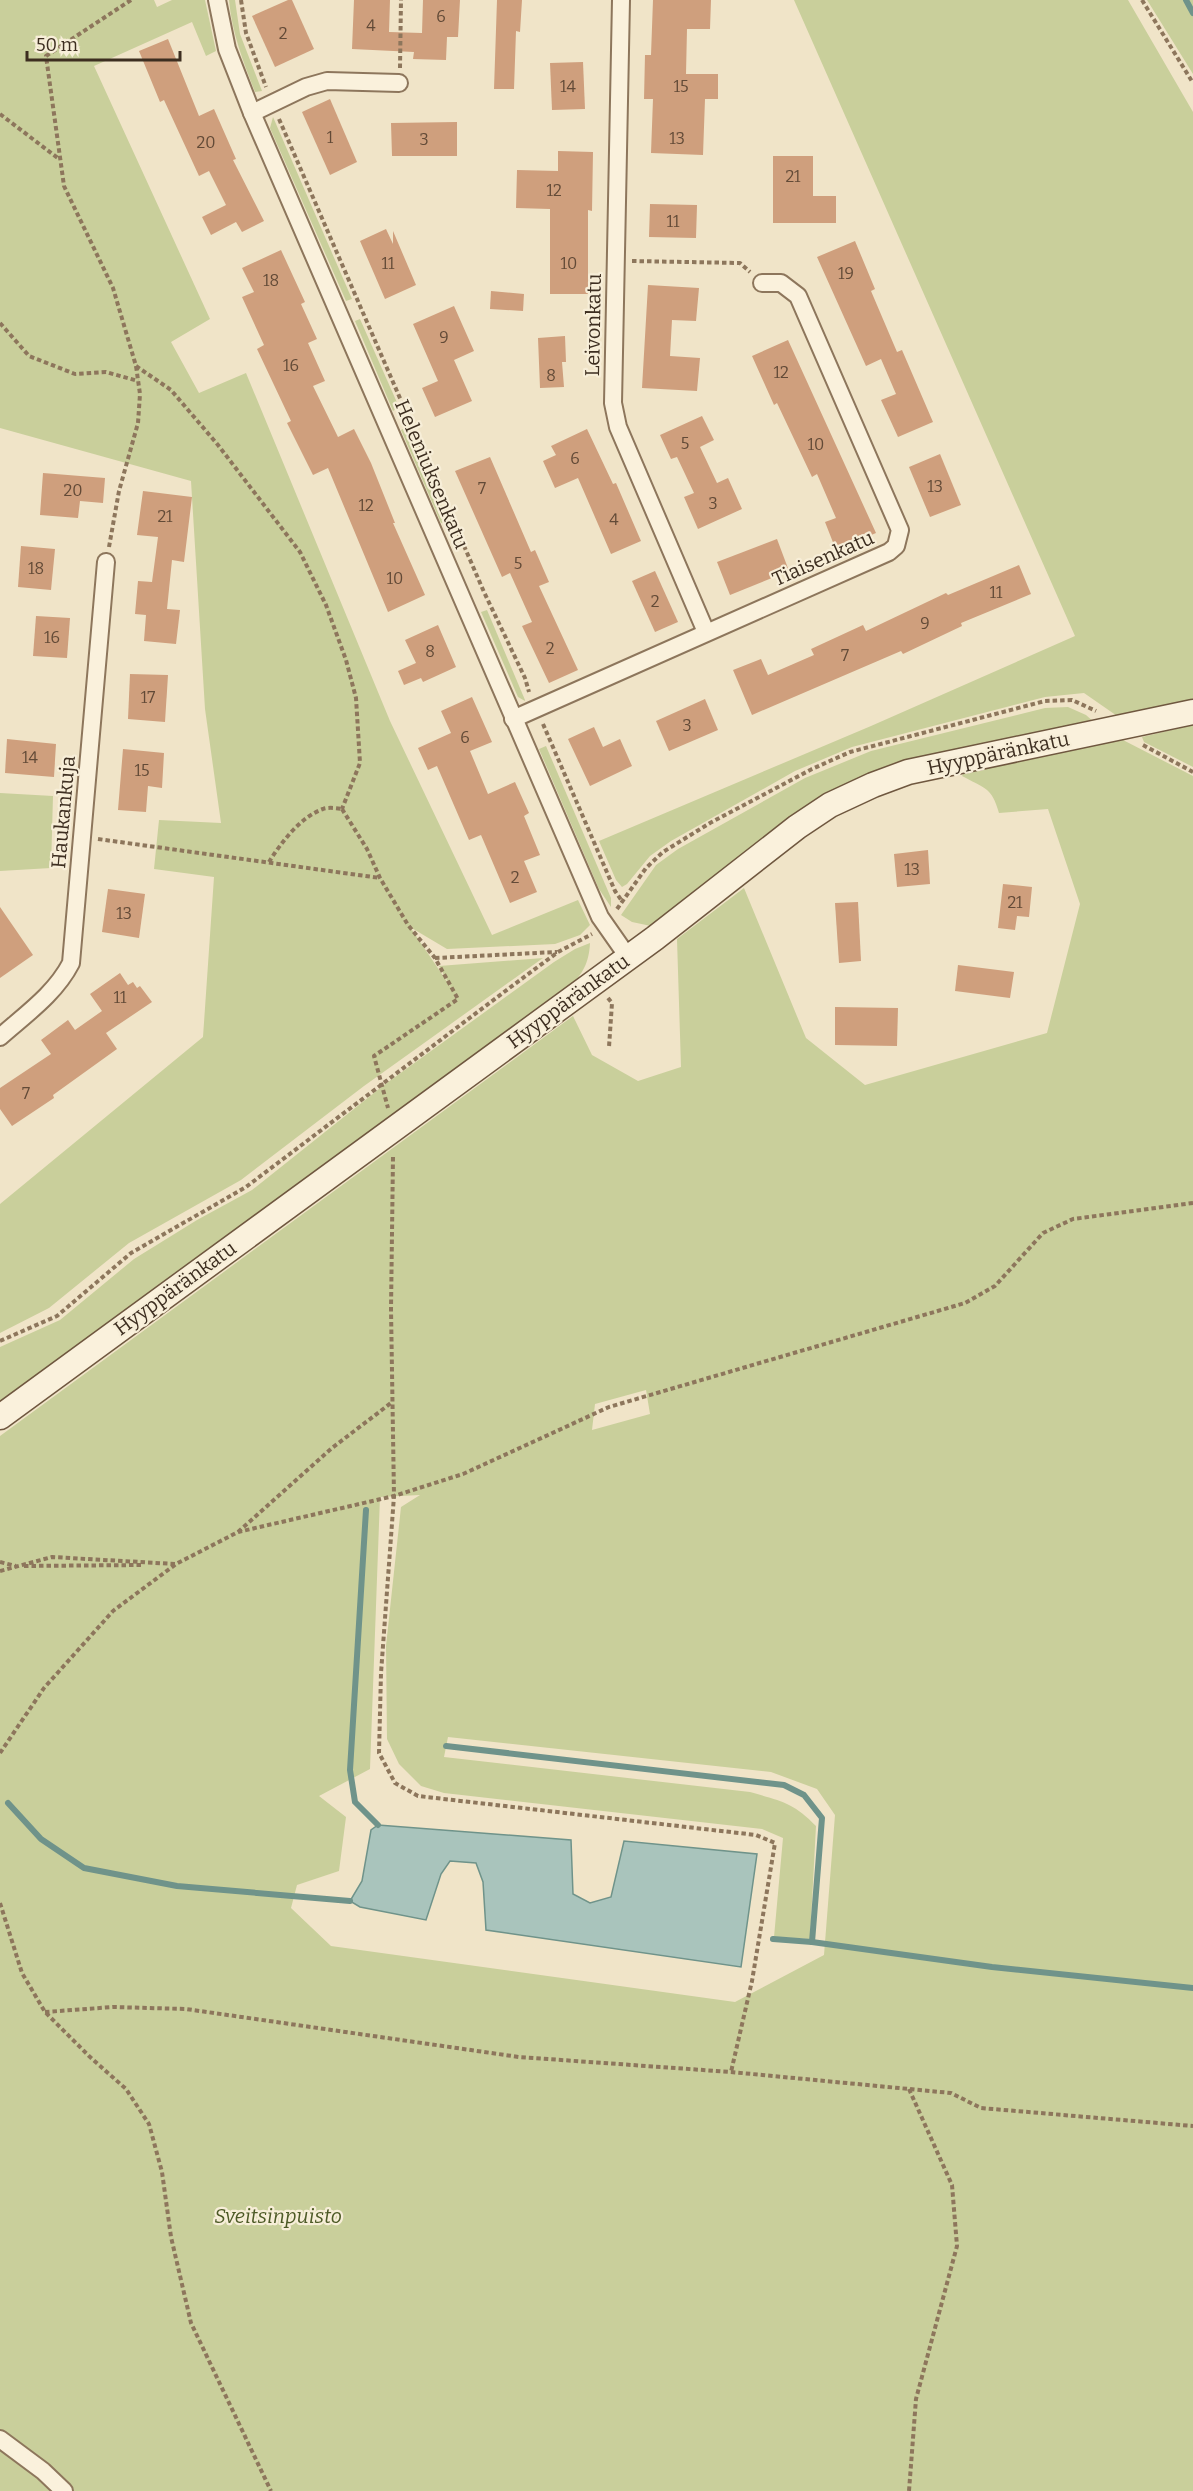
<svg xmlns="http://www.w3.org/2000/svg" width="1193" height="2491" font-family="Bitter,serif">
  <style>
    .green { fill: #c9cf9b; fill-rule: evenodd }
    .water { fill: #a9c4bc; stroke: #6f938a; stroke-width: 1.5 }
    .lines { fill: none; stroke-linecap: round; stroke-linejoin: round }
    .stream { stroke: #6f938a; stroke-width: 6 }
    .building { fill: #cf9f7d }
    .street-casing { stroke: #8d765c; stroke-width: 20 }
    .secondary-casing { stroke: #6f573f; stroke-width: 27 }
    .path { stroke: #8d765c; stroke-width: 4; stroke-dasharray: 4.5 3; stroke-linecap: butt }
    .street { stroke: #faf1dc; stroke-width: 16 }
    .secondary { stroke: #faf1dc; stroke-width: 24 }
    .labels { text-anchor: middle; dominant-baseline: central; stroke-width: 4.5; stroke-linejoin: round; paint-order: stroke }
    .number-label { font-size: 16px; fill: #624a37 }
    .street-label { font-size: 20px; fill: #3d2e20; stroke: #f7eed8 }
    .park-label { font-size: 20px; font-style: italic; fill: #4d5a26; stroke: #f7eed8 }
  </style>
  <rect width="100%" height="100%" fill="#f0e4c8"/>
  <g class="green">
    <polygon points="0,0 154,0 157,7 172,0 205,0 216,51 206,56 192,22 94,66 210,319 171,342 199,393 246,373 390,721 492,935 578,900 590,925 580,935 555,944 447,949 410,927 452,989 439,966 543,958 364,1086 241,1180 129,1243 49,1308 0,1333 0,1204 203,1037 214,877 154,869 159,820 221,823 205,709 191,481 0,428"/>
    <path d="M229,0H235L240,34L262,91L255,92C243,61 232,33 229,0Z"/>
    <polygon points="794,0 1128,0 1193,112 1193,702 1120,718 1084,693 1045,697 852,747 795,771 671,841 650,856 627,884 622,887 616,880 599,841 871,726 1075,636"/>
    <polygon points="1147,0 1193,0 1193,74"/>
    <polygon points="273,117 352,299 346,301 270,128"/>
    <polygon points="360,319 399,407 393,411 355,321"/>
    <polygon points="408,426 448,521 441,523 401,430"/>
    <polygon points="487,610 525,700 525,701 518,697 481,612"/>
    <polygon points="1068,707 1086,715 1095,723 975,746 903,763 651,926 632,922 621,915 656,865 678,849 805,778 871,751 1045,708"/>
    <polygon points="1193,725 1193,767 1144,742 1142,737"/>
    <path d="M1123,740L1193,776V2491H0V1436L573,1016L592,1055L638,1081L681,1067L677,939L744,888L806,1038L865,1085L1047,1033L1080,904L1048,809L999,813C992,787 984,788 962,776L967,768ZM646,1390L650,1414L592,1430L595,1404ZM420,1495L401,1507L386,1646L387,1739L399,1764L421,1786L444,1793L762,1829L783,1838L774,1937L810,1939L816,1826C793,1802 781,1801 750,1792L444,1757L448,1737L771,1772L817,1789L835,1815L824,1955L735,2002L331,1946L291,1908L297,1885L339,1871L346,1817L319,1796L370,1769L380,1497Z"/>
    <polygon points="546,746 611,898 611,907 599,889 539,749"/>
    <polygon points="0,793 53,796 51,868 0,871"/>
    <path d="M590,943C589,963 583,973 570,987L0,1403V1347L60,1320L134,1259L197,1220L252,1190L384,1085L554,962L575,949Z"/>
  </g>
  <polygon class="water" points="378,1825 571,1840 573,1894 590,1903 611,1897 624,1841 757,1854 741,1967 486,1930 483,1882 476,1863 450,1861 441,1874 426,1920 360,1907 350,1901 362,1881 371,1830"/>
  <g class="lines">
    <g class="stream">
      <polyline points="1186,0 1193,13"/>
      <polyline points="366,1510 350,1770 355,1802 378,1825"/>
      <polyline points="446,1746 784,1785 804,1795 822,1818 812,1942"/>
      <polyline points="8,1803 41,1839 84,1868 177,1886 350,1901"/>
      <polyline points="773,1939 812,1942 992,1967 1193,1988"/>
    </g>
  </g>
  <g class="building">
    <polygon points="288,0 292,0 314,49 275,67 252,16"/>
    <polygon points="354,0 390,0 389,32 422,33 423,0 460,0 458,37 447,37 446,60 413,59 414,52 352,49"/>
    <polygon points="497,0 522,0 520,32 516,31 514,89 494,89"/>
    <polygon points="653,0 711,0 710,29 687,29 686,74 718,74 718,99 705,99 703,155 651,153 653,99 644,99 645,55 651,55"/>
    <polygon points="168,39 199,116 214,109 236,159 233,160 264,221 242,232 236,222 211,235 202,217 226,205 209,171 199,176 164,100 160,102 139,51"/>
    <polygon points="583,62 585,109 552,110 550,63"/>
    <polygon points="330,99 357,162 330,175 302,112"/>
    <polygon points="457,122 457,156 392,156 391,123"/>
    <polygon points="558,151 593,152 592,211 588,210 588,294 550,294 550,209 516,208 517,170 558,171"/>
    <polygon points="773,156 813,156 813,196 836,196 836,223 773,223"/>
    <polygon points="650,204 697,205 696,238 649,237"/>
    <polygon points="386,229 393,244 393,231 416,285 385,299 360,241"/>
    <polygon points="855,241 875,289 871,291 897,352 902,350 933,422 898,437 881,400 896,394 881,359 866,366 817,257"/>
    <polygon points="281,250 305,302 301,304 317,339 308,343 325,381 313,386 338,437 354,429 371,463 395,523 393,523 425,595 388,612 328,468 313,475 287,423 291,421 257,349 264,345 242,297 254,292 242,268"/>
    <polygon points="648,285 699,288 696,321 672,320 670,356 700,358 697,391 642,388"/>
    <polygon points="491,291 524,294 523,311 490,309"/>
    <polygon points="454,306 474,351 454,360 472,401 435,417 422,388 438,381 413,324"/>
    <polygon points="565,336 566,362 562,362 564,387 540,388 538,338"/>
    <polygon points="788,340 876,533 836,550 825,522 836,518 817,474 812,477 777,403 774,405 752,356"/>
    <polygon points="702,416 714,440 700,447 717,483 728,478 742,509 698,529 684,497 694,493 677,457 671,459 660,435"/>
    <polygon points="587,429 613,484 616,483 641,541 611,554 578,478 555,488 543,461 556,455 551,446"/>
    <polygon points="940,454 961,505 930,517 909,467"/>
    <polygon points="490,457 531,552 535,550 549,582 539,586 578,670 549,683 522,626 532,622 510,573 502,577 455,471"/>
    <polygon points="43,473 105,478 103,503 80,501 78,518 40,515"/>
    <polygon points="143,491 192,497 184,562 172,560 167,609 180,610 176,644 144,641 146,615 135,614 138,581 152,582 158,537 137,535"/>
    <polygon points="777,539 789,571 730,595 717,562"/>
    <polygon points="21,546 55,549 51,590 18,587"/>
    <polygon points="1019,565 1031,594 961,623 962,626 903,654 901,651 752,715 733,670 761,659 768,675 814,655 811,649 863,625 866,631 946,593 948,595"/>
    <polygon points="655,571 678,622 655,632 632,581"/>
    <polygon points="36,616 70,618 67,658 33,656"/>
    <polygon points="438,625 456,667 423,682 421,678 404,685 398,671 416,663 405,640"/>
    <polygon points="130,674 168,675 165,722 128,719"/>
    <polygon points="472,697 492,742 470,751 488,794 515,782 529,813 524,816 540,855 524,861 537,892 510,903 481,835 469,840 437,766 428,770 418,748 451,733 441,711"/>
    <polygon points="705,699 718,730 669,751 656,721"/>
    <polygon points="594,727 603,747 620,739 632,766 590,786 568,739"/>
    <polygon points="7,739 56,744 54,777 5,773"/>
    <polygon points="123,749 164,753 162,788 148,786 146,812 118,810"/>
    <polygon points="928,850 930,884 897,887 894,854"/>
    <polygon points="1003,884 1032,887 1029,917 1017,916 1015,930 998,928"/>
    <polygon points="108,889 145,894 139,938 102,932"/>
    <polygon points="858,902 861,961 839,963 835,903"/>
    <polygon points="0,907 33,955 0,978"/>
    <polygon points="958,965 1014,972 1010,998 955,991"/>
    <polygon points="120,973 128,985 133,982 137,988 140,986 152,1002 106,1033 117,1049 53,1095 54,1098 12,1126 0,1109 0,1088 51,1054 41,1040 68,1020 75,1030 102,1011 90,994"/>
    <polygon points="835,1007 898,1008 897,1046 835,1045"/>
  </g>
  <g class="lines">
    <g class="street-casing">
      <g id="street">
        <polyline points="217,0 227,49 252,113 600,917 628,957"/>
        <polyline points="621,0 613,403 618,427 706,632"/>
        <polyline points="252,113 306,87 327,81 399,83"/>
        <polyline points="513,719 889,552 896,546 900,530 798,296 781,283 762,283"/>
        <path d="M0,1037C26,1014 55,994 71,963L106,562"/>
        <polyline points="0,2439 43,2471 64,2491"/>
      </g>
    </g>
    <g class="secondary-casing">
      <polyline id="secondary" points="0,1417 655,938 797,827 830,805 873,785 908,772 1193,712"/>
    </g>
    <g class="path">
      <polyline points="131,0 46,56 64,186 113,288 136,366 171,390 218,445 300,552 326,605 346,660 356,698 360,763 342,809"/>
      <polyline points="241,0 246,33 266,87"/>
      <polyline points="1142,0 1193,83"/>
      <polyline points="400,68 401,0"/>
      <polyline points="0,114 59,159"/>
      <polyline points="279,119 484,592 525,678 529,692"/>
      <polyline points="632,261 740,263 750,272"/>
      <polyline points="0,323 29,356 75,374 106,372 138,381"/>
      <polyline points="109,547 119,491 138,423 140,394 136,366"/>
      <polyline points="543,724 615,891 622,901"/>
      <polyline points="1143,745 1193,772"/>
      <polyline points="342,809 367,849 380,878 408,925 435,958 458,999 374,1056 388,1108"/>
      <polyline points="98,839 380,878"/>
      <path d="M269,862C281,843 300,817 323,809C328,807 336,808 342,809"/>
      <polyline points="617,909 646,868 663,852 710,823 812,769 850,752 1045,701 1072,700 1096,711"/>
      <polyline points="435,958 557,952"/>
      <polyline points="608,998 612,1003 609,1047"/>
      <polyline points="393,1157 391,1309 394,1496 381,1673 379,1753 395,1783 418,1796 756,1835 775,1843 752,1981 731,2072"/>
      <polyline points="0,1341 57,1316 131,1253 246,1187 508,989 558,952 592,934"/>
      <polyline points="238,1532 332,1448 391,1403"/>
      <polyline points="0,1562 16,1566"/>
      <polyline points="24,1566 142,1565"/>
      <polyline points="0,1571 52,1557 175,1564"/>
      <polyline points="0,1753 44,1688 113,1611 176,1564 238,1532 394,1496 463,1474 609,1407 965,1303 995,1286 1043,1233 1073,1219 1193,1203"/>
      <polyline points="0,1903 22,1973 45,2012 89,2056 126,2089 149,2124 162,2172 171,2237 191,2323 271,2491"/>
      <polyline points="45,2012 113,2007 186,2009 519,2057 731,2072 951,2093 981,2108 1193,2126"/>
      <polyline points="909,2089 952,2185 957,2246 916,2399 909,2491"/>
    </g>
    <use href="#street" class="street"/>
    <use href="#secondary" class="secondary"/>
  </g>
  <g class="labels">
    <g class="number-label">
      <text x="441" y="16">6</text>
      <text x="371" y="25">4</text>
      <text x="283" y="33">2</text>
      <text x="568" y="86">14</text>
      <text x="681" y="86">15</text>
      <text x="330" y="137">1</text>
      <text x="677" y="138">13</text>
      <text x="424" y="139">3</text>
      <text x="206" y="142">20</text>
      <text x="793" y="176">21</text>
      <text x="554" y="190">12</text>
      <text x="673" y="221">11</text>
      <text x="388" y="263">11</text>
      <text x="569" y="263">10</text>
      <text x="846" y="273">19</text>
      <text x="271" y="280">18</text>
      <text x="444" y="337">9</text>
      <text x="291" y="365">16</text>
      <text x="781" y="372">12</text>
      <text x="551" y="375">8</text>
      <text x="685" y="443">5</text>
      <text x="816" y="444">10</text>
      <text x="575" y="458">6</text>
      <text x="935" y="486">13</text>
      <text x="482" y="488">7</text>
      <text x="73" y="490">20</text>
      <text x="713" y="503">3</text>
      <text x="366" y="505">12</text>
      <text x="165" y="516">21</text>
      <text x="614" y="519">4</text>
      <text x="518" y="563">5</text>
      <text x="36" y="568">18</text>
      <text x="395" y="578">10</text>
      <text x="996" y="592">11</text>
      <text x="655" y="601">2</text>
      <text x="925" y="623">9</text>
      <text x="52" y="637">16</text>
      <text x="550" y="648">2</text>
      <text x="430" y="651">8</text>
      <text x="845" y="655">7</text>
      <text x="148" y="697">17</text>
      <text x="687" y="725">3</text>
      <text x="465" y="737">6</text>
      <text x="30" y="757">14</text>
      <text x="142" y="770">15</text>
      <text x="912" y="869">13</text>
      <text x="515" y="877">2</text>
      <text x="1015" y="902">21</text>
      <text x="124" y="913">13</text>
      <text x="120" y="997">11</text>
      <text x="26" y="1093">7</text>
    </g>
    <g class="street-label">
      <text transform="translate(593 325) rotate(-89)">Leivonkatu</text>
      <text transform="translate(432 474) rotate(67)">Heleniuksenkatu</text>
      <text transform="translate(823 558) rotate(-24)">Tiaisenkatu</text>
      <text transform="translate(998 753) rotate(-12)">Hyyppäränkatu</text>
      <text transform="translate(63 812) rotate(-85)">Haukankuja</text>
      <text transform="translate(568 1001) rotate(-36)">Hyyppäränkatu</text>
      <text transform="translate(175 1288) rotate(-36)">Hyyppäränkatu</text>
    </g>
    <g class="park-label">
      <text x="278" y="2216">Sveitsinpuisto</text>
    </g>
  </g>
  <path d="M27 51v9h153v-9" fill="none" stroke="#3d2e20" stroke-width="3"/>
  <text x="36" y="51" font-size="18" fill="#3d2e20" stroke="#f7eed8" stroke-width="4.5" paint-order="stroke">50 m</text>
</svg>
